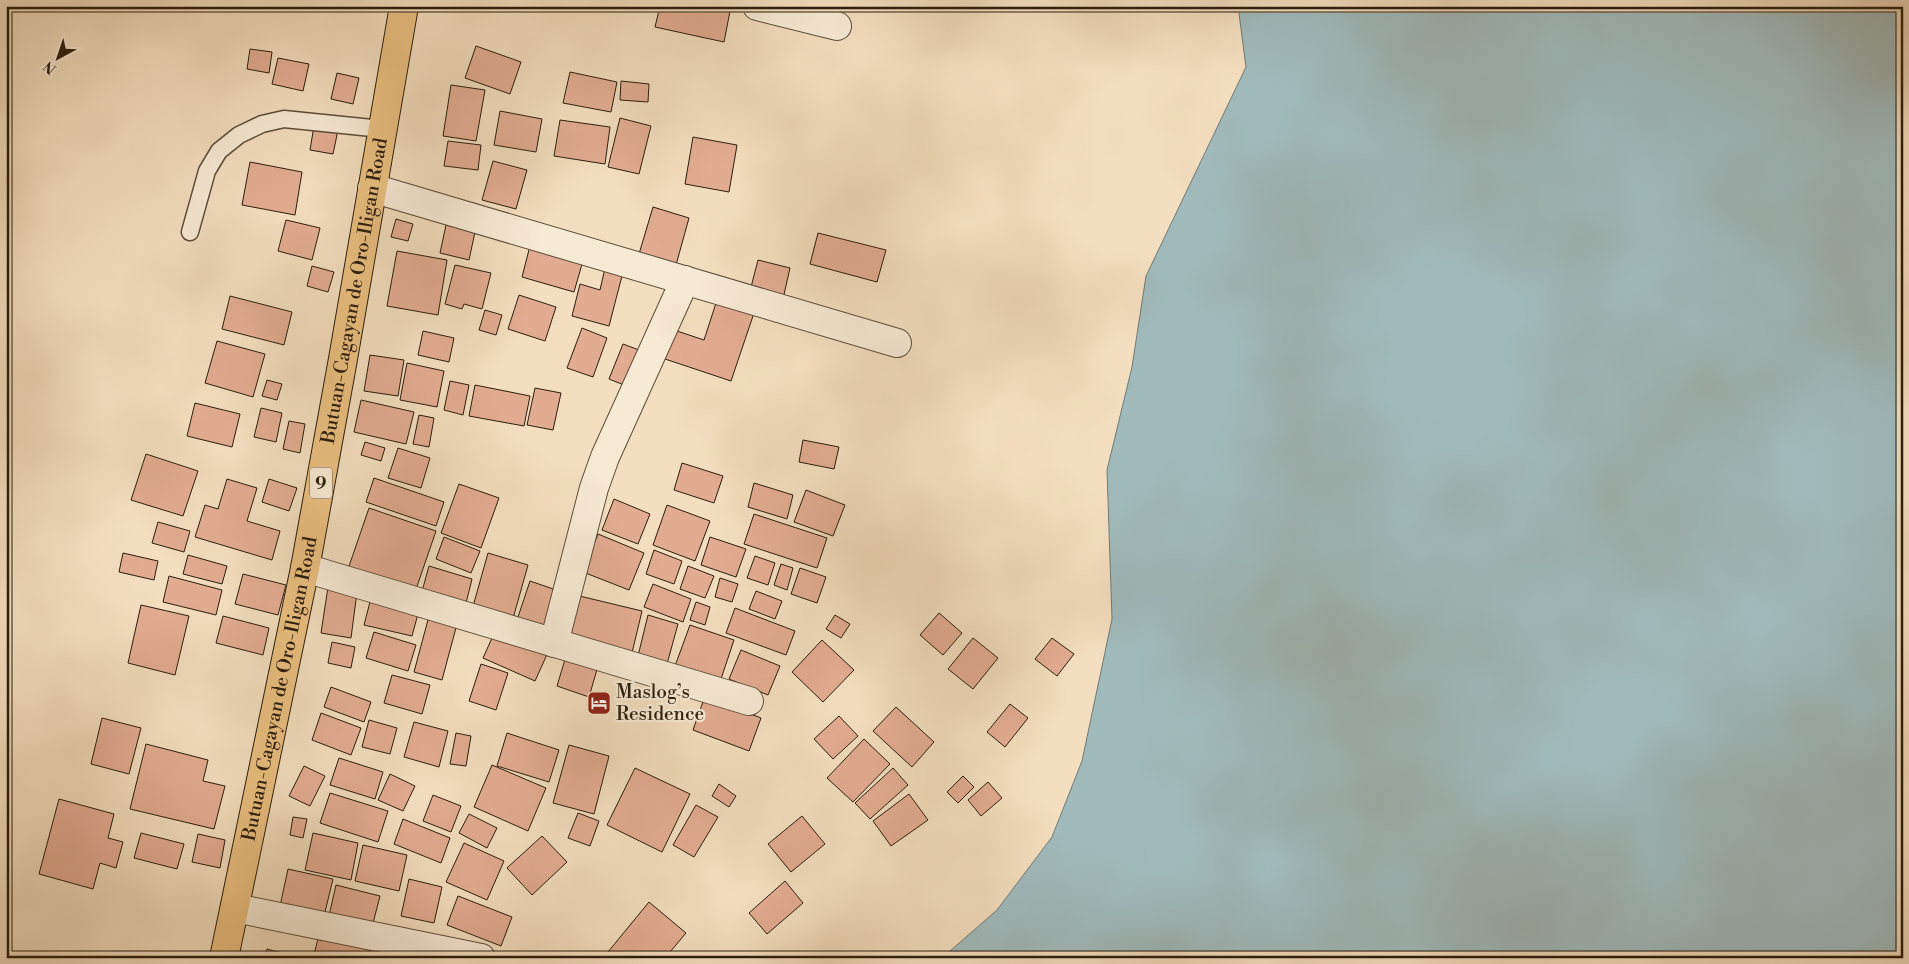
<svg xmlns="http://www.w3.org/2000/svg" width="1909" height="964" font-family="'Libre Bodoni',serif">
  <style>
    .water { fill: #a0babc; stroke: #717b76 }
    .building { fill: #e2ac92; stroke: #2b1d0c }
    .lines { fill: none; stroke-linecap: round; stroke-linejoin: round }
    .lane-casing { stroke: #5d4d39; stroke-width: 19 }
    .street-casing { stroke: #5d4d39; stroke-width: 30 }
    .highway-casing { stroke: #2b1d0c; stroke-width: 30 }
    .lane { stroke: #f7ead5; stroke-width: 16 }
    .street { stroke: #f7ead5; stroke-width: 28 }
    .highway { stroke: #eabf80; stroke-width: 28 }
    .labels { text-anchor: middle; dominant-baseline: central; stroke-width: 4.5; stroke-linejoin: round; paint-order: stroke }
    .shield { fill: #f7ead5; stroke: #685a48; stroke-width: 1 }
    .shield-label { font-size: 18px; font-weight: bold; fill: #2b1d0c }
    .street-label { font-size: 19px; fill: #2b1d0c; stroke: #f7ead5 }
    .poi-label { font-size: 19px; fill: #2b1d0c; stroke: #f7ead5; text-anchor: start }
  </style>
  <rect width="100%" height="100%" fill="#f3debf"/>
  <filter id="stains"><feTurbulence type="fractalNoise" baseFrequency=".004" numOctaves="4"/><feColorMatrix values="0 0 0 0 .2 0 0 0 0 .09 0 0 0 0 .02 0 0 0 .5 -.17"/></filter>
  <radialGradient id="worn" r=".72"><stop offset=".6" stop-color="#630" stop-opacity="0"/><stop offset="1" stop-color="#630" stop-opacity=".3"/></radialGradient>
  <polygon class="water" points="1238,6 1903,6 1903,958 942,958 997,910 1052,837 1082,761 1112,619 1107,470 1132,367 1146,276 1246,67"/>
  <g class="building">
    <polygon points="660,6 731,6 724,42 655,27"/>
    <polygon points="476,46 521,62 510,94 465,78"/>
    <polygon points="250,49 272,52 269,73 247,69"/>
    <polygon points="278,58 309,64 303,91 272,84"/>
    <polygon points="570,72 617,82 611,112 563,103"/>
    <polygon points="337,73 359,78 353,104 331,99"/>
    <polygon points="621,81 649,84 648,102 620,100"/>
    <polygon points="451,85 485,90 476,141 443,136"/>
    <polygon points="500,111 542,119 536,152 494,145"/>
    <polygon points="620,118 651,126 639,174 608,167"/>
    <polygon points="560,120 610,127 605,164 554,156"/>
    <polygon points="314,126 338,130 333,154 310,150"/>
    <polygon points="693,137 737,145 729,192 685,184"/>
    <polygon points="448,141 481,145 478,170 444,166"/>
    <polygon points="493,161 527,170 516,209 482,200"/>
    <polygon points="250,162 302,172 295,215 242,205"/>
    <polygon points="653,207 689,218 676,265 639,254"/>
    <polygon points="396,219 413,224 408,241 391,237"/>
    <polygon points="286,220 320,228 312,260 278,251"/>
    <polygon points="446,225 475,232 469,260 440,253"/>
    <polygon points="818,233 886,250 877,282 810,264"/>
    <polygon points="531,242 584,257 574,292 522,277"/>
    <polygon points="397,251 447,260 438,315 387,306"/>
    <polygon points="758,260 790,268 783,299 750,291"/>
    <polygon points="455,265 491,273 482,309 464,304 462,309 445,304"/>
    <polygon points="312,266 334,272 328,292 307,286"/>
    <polygon points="605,268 623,272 609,326 572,316 580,284 600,290"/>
    <polygon points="519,295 556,307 545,341 508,329"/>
    <polygon points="230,296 292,312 284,345 222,329"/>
    <polygon points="717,300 754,313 731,381 659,357 668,328 704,340"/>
    <polygon points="485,310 502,315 496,335 479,330"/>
    <polygon points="582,328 607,338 593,377 567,368"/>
    <polygon points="423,331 454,338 449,362 418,355"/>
    <polygon points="217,341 265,354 253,397 205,383"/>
    <polygon points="623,344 647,353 634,389 609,379"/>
    <polygon points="370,355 404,360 398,396 364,391"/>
    <polygon points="407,363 444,371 437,407 400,400"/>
    <polygon points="267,380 282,384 277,400 262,396"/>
    <polygon points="450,381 469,385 463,415 444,410"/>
    <polygon points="475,385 530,396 524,426 469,416"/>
    <polygon points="535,388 561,393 553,430 527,425"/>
    <polygon points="361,400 414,412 406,444 354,432"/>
    <polygon points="195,403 240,414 232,447 187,436"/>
    <polygon points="261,408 282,413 276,442 254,437"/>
    <polygon points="419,415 434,418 429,447 413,444"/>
    <polygon points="289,421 305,424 300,453 283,449"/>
    <polygon points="803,440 839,447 834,469 799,462"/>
    <polygon points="365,442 385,448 381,461 361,455"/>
    <polygon points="398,448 430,458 421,488 388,478"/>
    <polygon points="146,454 198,471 183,516 131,500"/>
    <polygon points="682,463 723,476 714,503 674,490"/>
    <polygon points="374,478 444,502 436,526 366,502"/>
    <polygon points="227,479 257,488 247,521 280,531 272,560 195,537 205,505 218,509"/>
    <polygon points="269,479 297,488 289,511 262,502"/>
    <polygon points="754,483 793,495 787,519 748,507"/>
    <polygon points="459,484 499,498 481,548 441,533"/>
    <polygon points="806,490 845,505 833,536 794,522"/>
    <polygon points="614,499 650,514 638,544 602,530"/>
    <polygon points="667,505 710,521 695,561 653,545"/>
    <polygon points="369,508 436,531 414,595 347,572"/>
    <polygon points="754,514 827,538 817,568 744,544"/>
    <polygon points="158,522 190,531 184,552 152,543"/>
    <polygon points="598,534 644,553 629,590 583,572"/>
    <polygon points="444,537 480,551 471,573 436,559"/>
    <polygon points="710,537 746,549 736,577 701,565"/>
    <polygon points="654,550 682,561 674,584 646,574"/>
    <polygon points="123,553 158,561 154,580 119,572"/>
    <polygon points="488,553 528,565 512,622 472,610"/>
    <polygon points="188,555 227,566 222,584 183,574"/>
    <polygon points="755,556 775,563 768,585 747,578"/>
    <polygon points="781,564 793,568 787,590 774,585"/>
    <polygon points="429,566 472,579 465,607 421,595"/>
    <polygon points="688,566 714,576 705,598 680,589"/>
    <polygon points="800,568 826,577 817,603 791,594"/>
    <polygon points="243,574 286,585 278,615 235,604"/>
    <polygon points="169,576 222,590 216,615 163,602"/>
    <polygon points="720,578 738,584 732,602 715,597"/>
    <polygon points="530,581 562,592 549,631 517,620"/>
    <polygon points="653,584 691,599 683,622 644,607"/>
    <polygon points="328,587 357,592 351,638 321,633"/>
    <polygon points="756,591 782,601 775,619 749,609"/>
    <polygon points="567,593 642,611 631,657 556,638"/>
    <polygon points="371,598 419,610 412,636 364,625"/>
    <polygon points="696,602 710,607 705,625 690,620"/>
    <polygon points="141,605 189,616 175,675 128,663"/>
    <polygon points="735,608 795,631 786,655 726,633"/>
    <polygon points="939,613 962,633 943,655 920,635"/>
    <polygon points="648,615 678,624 667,664 638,656"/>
    <polygon points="835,615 850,624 841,638 826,629"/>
    <polygon points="223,616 269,628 263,655 216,643"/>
    <polygon points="429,616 457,624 442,680 414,672"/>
    <polygon points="690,625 734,640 720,682 675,666"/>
    <polygon points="497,627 549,650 535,681 483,658"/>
    <polygon points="374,632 416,645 408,671 366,658"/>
    <polygon points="973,638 998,658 973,689 948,669"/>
    <polygon points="1052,638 1074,654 1057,676 1035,659"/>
    <polygon points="822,640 854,670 823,702 792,672"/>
    <polygon points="332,642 355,647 351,668 328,663"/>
    <polygon points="741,650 780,666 768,695 729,679"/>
    <polygon points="566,656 598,666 589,697 557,686"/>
    <polygon points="481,664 508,673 496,710 469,701"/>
    <polygon points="392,675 430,685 422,714 384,703"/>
    <polygon points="331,687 371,702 364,722 324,707"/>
    <polygon points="705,696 761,718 749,751 693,730"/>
    <polygon points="1010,704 1028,718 1005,747 987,732"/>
    <polygon points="896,707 934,742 912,767 873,731"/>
    <polygon points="321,713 361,728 351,755 312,740"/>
    <polygon points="839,716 858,736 833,759 814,739"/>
    <polygon points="102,718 141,728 129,774 91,764"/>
    <polygon points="369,720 397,728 390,754 362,747"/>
    <polygon points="414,722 448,731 439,767 404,757"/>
    <polygon points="456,733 471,736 466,766 450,764"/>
    <polygon points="507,733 559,750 549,782 497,766"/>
    <polygon points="864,739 890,764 853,802 827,778"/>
    <polygon points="146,744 208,760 203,781 225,786 214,829 130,809"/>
    <polygon points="569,745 609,756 594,814 553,803"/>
    <polygon points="339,758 383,772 375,799 330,785"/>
    <polygon points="492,765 546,788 528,831 474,807"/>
    <polygon points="304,766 325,776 310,806 289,796"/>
    <polygon points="635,768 690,794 662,852 607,825"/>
    <polygon points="893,768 908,785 870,819 855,803"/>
    <polygon points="390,774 415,786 403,811 378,800"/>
    <polygon points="963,776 974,787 958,803 947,792"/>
    <polygon points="988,782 1002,798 981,816 968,800"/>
    <polygon points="719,784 736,796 729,807 712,796"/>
    <polygon points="330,793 388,811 378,842 320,823"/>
    <polygon points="909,794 928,820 891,846 873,821"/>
    <polygon points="433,795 461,806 451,832 423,821"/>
    <polygon points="59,799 114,814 108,838 123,842 116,868 100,863 93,889 39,874"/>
    <polygon points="696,805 718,817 694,857 673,845"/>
    <polygon points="578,813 599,821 590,846 568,838"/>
    <polygon points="469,814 497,828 487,848 459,833"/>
    <polygon points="802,816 825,844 791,872 768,844"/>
    <polygon points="293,817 307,819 303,838 290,835"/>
    <polygon points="403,819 450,838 441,863 394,844"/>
    <polygon points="141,833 184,844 177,869 134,858"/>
    <polygon points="313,833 358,843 351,880 305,870"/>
    <polygon points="198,834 225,840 220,868 192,862"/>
    <polygon points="542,836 567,862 532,895 507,868"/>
    <polygon points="464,843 504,861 487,900 446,882"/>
    <polygon points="363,845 407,855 399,891 355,881"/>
    <polygon points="288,869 333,879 324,916 280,906"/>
    <polygon points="409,879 442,887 434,923 401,916"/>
    <polygon points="785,881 803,903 767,934 749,913"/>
    <polygon points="336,885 380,896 371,931 328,920"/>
    <polygon points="458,896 512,917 501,946 447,925"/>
    <polygon points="649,902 686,933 665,958 603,958"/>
    <polygon points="325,931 372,943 368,958 313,958 318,939 322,941"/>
    <polygon points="267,949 301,958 265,958"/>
  </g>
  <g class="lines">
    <g class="lane-casing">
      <polyline id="lane" points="190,232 207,171 219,151 239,135 262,124 284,119 382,129"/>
    </g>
    <g class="street-casing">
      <g id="street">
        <polyline points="757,6 837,26"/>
        <polyline points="372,188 897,343"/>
        <polyline points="305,568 749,701"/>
        <polyline points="554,643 594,488 605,457 685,280"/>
        <polyline points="235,908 481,958"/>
      </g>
    </g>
    <g class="highway-casing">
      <g id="highway">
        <path id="s1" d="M224,958L305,568L343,359L404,6"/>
      </g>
    </g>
    <use href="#lane" class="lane"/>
    <use href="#street" class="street"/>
    <use href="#highway" class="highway"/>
  </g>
  <defs>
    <g id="hotel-square" transform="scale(1.25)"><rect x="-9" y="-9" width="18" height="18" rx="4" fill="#8f2418" stroke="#f7ead5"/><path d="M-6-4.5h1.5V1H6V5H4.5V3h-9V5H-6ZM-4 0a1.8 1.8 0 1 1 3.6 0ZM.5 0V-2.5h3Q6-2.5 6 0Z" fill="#fff"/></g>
  </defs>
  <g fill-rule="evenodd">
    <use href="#hotel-square" x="599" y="703"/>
  </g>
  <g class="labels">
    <rect class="shield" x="310" y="467.5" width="22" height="31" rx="4"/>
    <g class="shield-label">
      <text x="321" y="483">9</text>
    </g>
    <g class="street-label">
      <text stroke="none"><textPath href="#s1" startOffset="680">Butuan-Cagayan de Oro-Iligan Road</textPath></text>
      <text stroke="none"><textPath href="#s1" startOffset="275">Butuan-Cagayan de Oro-Iligan Road</textPath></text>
    </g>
    <g class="poi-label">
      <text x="616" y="692">Maslog’s<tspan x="616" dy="22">Residence</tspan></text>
    </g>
  </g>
  <rect width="1909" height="964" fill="none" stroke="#f3debf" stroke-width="25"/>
  <rect x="8" y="8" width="1894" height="949" fill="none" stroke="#2b1d0c" stroke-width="2.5"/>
  <rect x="12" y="12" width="1884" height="939" fill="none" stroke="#2b1d0c"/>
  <g transform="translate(58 58) rotate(220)" stroke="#f7ead5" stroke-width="4" paint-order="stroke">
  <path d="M0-4L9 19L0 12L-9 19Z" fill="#2b1d0c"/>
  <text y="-8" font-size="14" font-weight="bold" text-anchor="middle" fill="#2b1d0c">N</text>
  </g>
  <rect width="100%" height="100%" filter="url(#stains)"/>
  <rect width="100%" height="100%" fill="url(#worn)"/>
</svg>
